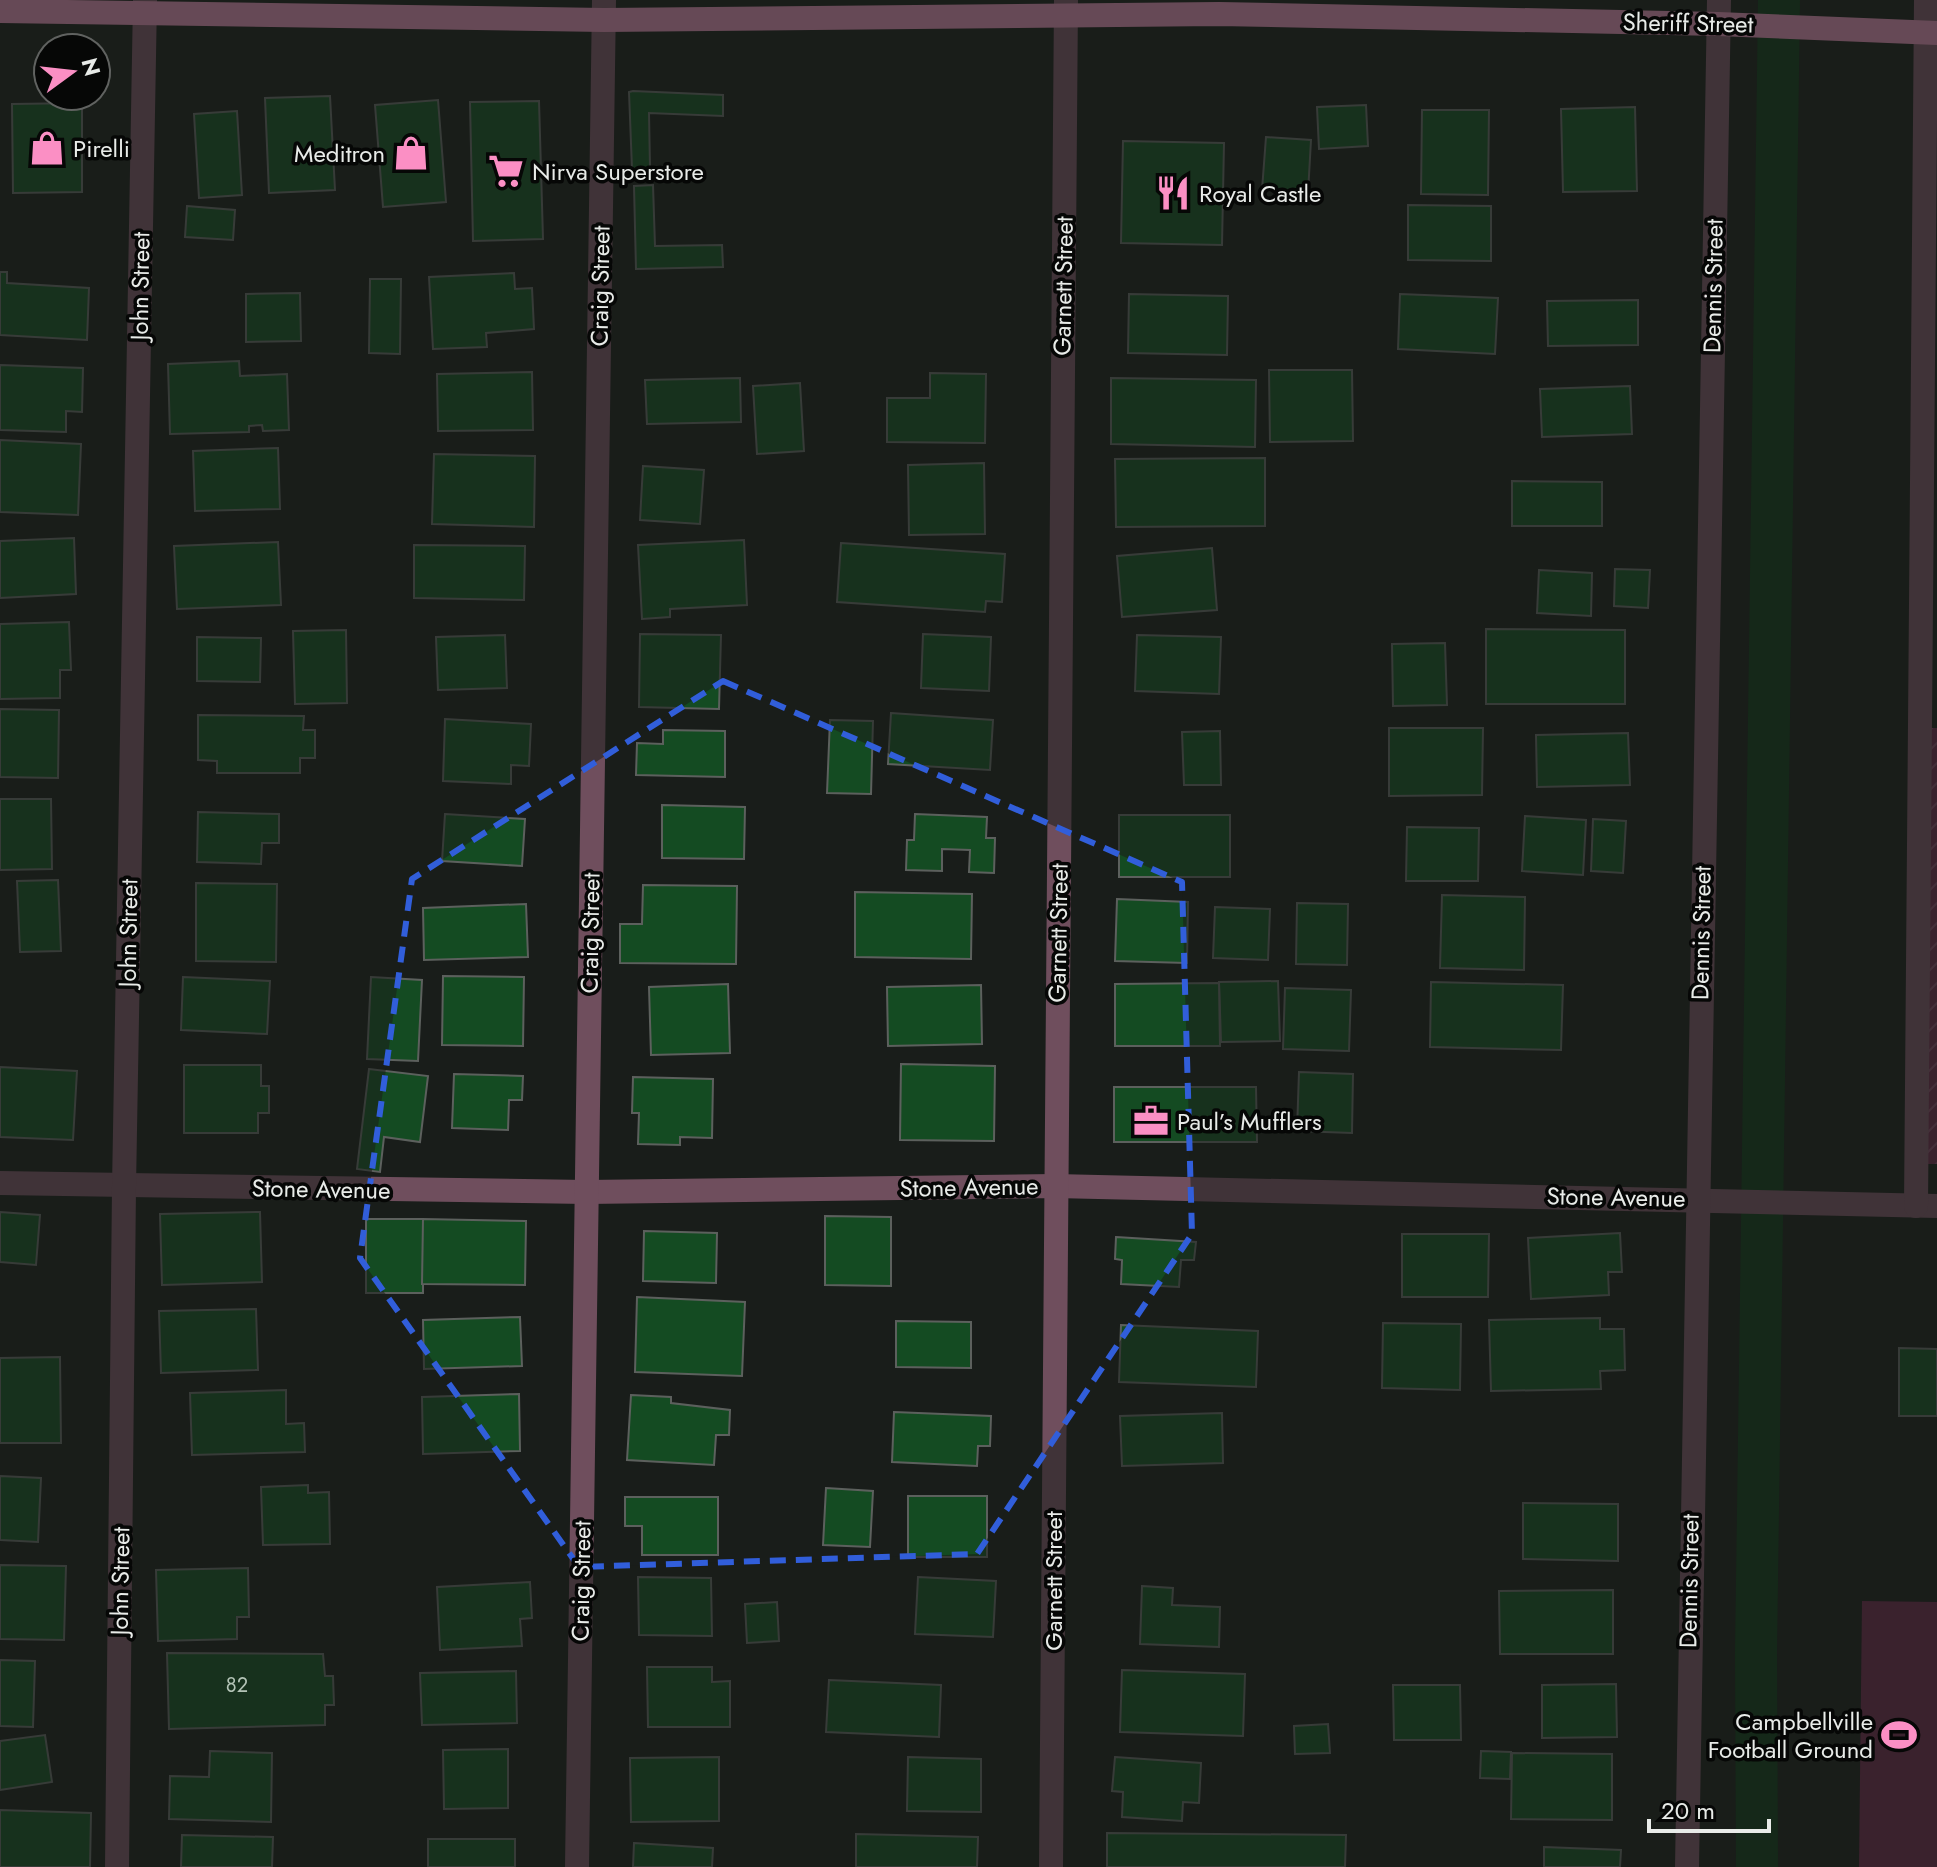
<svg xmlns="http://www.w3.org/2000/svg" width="1937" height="1867" font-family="Jost,sans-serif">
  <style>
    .garden { fill: url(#garden-furrows) }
    .pitch { fill: #622846 }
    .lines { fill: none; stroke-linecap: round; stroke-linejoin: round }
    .canal { stroke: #103619; stroke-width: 42 }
    .building { fill: #144b22; stroke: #5c605d; stroke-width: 2 }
    .minor { stroke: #6f4e5d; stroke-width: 24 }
    .major { stroke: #c47f9f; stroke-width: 24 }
    .marked { fill: none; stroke: #315eda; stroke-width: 6; stroke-dasharray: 16 10; stroke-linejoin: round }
    .labels { text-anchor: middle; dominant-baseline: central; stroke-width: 7; stroke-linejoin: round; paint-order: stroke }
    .number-label { font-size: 20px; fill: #b3c3b6 }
    .street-label { font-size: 24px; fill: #e8ebe8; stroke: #060706 }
    .poi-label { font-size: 24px; fill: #e8ebe8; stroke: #060706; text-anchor: start }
  </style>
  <defs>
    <pattern id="garden-furrows" width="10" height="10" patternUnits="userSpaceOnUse" patternTransform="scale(2)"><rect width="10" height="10" fill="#622846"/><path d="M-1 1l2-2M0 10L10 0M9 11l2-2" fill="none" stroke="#784761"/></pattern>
  </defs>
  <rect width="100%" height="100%" fill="#191d1a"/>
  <polygon class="garden" points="1931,728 1937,728 1937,1164 1927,1164"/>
  <polygon class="pitch" points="1862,1601 1937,1602 1937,1867 1859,1867"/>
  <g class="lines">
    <polyline class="canal" points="1757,1867 1756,1652 1779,0"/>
  </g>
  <g class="building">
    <polygon points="633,91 723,95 723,116 649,113 650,168 632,169 629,92"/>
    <polygon points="330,96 335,190 269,193 265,98"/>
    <polygon points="438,100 446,202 383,207 375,105"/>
    <polygon points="539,101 543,239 473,241 470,102"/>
    <polygon points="82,103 82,192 13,193 12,104"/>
    <polygon points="1366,105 1368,146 1319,149 1317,107"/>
    <polygon points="1635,107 1637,191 1563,192 1561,109"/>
    <polygon points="1422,110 1489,110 1488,195 1421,194"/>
    <polygon points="237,111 242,195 199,198 194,114"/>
    <polygon points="1266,137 1311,140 1308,193 1262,190"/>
    <polygon points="1123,141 1224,143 1222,245 1121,243"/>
    <polygon points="653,185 655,246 722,245 723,267 636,269 634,186"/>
    <polygon points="1408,205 1491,206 1491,261 1408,260"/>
    <polygon points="187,206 235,210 233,240 185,237"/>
    <polygon points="0,272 7,272 7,283 89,288 87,340 0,335"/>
    <polygon points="514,273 515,289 532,288 534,329 486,333 487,347 433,349 429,277"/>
    <polygon points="370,279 401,279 400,354 369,353"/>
    <polygon points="300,293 301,341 246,342 246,294"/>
    <polygon points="1129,294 1228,296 1227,355 1128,353"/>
    <polygon points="1400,294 1498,298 1495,354 1398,349"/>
    <polygon points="1638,300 1638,345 1548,346 1547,301"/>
    <polygon points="239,361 240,376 287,374 289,430 263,431 262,425 249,426 249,432 170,434 168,364"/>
    <polygon points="0,365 83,368 82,412 66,411 66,432 0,430"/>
    <polygon points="1269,370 1352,370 1353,441 1270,442"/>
    <polygon points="532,372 533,430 438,431 437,374"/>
    <polygon points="930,373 986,374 985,443 887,442 887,398 930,398"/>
    <polygon points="740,378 741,422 647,424 645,380"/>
    <polygon points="1111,378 1256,380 1255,447 1111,444"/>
    <polygon points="800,383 804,451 757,454 753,386"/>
    <polygon points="1630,386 1632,434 1542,437 1540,389"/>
    <polygon points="0,440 81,444 78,515 0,512"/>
    <polygon points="278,448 280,509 195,511 193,451"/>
    <polygon points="434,454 535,456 534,527 432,524"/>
    <polygon points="1265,458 1265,526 1116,527 1115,459"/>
    <polygon points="984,463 985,534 909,535 908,465"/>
    <polygon points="643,466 704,470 700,524 640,520"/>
    <polygon points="1512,481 1602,482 1602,526 1512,526"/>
    <polygon points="74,538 76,594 0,598 0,541"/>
    <polygon points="744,540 747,605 670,609 670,617 642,619 638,545"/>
    <polygon points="278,542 281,605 177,609 174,546"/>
    <polygon points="841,543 1005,554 1002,602 986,601 985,612 837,602"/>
    <polygon points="414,545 525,546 524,600 414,598"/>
    <polygon points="1212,548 1217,610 1122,617 1117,556"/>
    <polygon points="1615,569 1650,570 1648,608 1614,606"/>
    <polygon points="1539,570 1592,573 1591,616 1537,613"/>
    <polygon points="69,622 71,670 60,670 60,698 0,699 0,624"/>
    <polygon points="1486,629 1625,630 1625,704 1486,704"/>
    <polygon points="346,630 347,703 295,704 293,631"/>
    <polygon points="640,634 721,635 719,709 639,707"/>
    <polygon points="923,634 991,637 989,691 921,688"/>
    <polygon points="505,635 507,688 438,690 436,637"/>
    <polygon points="1137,635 1221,637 1219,694 1135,691"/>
    <polygon points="197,637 261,638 260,682 197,681"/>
    <polygon points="1445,643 1447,705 1393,706 1392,644"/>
    <polygon points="0,709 59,710 58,778 0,777"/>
    <polygon points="891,713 993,720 990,770 888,764"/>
    <polygon points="198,715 304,716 303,730 315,730 315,758 300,758 300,773 217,773 217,761 198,760"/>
    <polygon points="445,719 531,724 529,766 511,765 511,784 443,781"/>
    <polygon points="830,720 873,721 871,794 827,793"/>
    <polygon points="1389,728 1483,728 1482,795 1389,796"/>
    <polygon points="663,730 725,731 725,777 636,775 637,743 663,744"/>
    <polygon points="1220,731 1221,785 1184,785 1182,732"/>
    <polygon points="1628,733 1630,785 1537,787 1536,735"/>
    <polygon points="0,799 51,799 52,869 0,870"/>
    <polygon points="662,805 745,807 744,859 662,858"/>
    <polygon points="198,812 279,814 279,843 262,843 261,864 197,862"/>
    <polygon points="445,814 525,819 522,866 442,861"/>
    <polygon points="915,814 987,817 986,838 995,838 994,873 969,872 970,850 942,849 942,871 906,870 907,840 914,840"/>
    <rect x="1119" y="815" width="111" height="62"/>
    <polygon points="1525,816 1586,820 1583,875 1522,871"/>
    <polygon points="1593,819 1626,821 1623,873 1591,871"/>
    <polygon points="1407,827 1479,828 1478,881 1406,881"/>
    <polygon points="58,880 61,951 20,952 17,881"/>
    <polygon points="196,883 277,884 276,962 196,961"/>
    <polygon points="643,885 737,886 736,964 620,963 620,924 642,924"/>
    <polygon points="855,892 972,894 971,959 855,957"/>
    <polygon points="1442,895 1525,897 1524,970 1440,968"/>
    <polygon points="1117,899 1188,902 1187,963 1115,961"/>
    <polygon points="1297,903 1348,904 1347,965 1296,964"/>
    <polygon points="526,904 528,957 424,960 423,908"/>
    <polygon points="1215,907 1270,909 1268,960 1213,958"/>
    <polygon points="443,976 524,977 523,1046 442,1045"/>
    <polygon points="183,977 270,981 267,1034 181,1030"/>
    <polygon points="371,977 422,980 418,1061 367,1059"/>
    <polygon points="1278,981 1280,1041 1221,1042 1219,982"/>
    <polygon points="1431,982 1563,985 1561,1050 1430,1047"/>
    <polygon points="1219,983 1220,1046 1115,1046 1115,984"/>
    <polygon points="728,984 730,1053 651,1055 649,987"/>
    <polygon points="981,985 982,1044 888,1046 887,987"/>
    <polygon points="1285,988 1351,990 1349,1051 1283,1049"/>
    <polygon points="901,1064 995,1066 994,1141 900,1140"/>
    <polygon points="184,1065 261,1065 261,1086 269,1086 269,1113 258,1113 258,1133 184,1133"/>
    <polygon points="0,1067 77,1071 73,1140 0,1137"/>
    <polygon points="369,1069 428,1076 420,1142 384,1137 380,1172 357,1169"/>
    <polygon points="1299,1072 1353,1074 1352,1133 1297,1131"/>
    <polygon points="454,1074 523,1076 522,1100 509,1100 508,1130 452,1128"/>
    <polygon points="633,1077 713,1079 712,1138 680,1137 680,1145 638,1144 639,1113 632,1113"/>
    <polygon points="1114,1087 1256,1087 1257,1142 1114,1142"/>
    <polygon points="0,1212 40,1215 36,1265 0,1262"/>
    <polygon points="260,1212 262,1282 162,1285 160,1214"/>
    <polygon points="825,1216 891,1217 891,1286 825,1285"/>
    <rect x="366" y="1219" width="57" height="74"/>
    <polygon points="423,1219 526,1221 525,1285 422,1284"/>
    <polygon points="644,1231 717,1233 716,1283 643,1281"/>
    <polygon points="1620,1233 1622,1272 1608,1272 1609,1295 1531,1299 1528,1238"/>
    <polygon points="1402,1234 1489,1234 1488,1297 1402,1297"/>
    <polygon points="1116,1237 1196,1242 1194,1260 1181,1260 1179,1287 1121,1284 1122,1260 1115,1259"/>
    <polygon points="637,1297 745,1302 742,1376 635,1372"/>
    <polygon points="256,1309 258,1370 161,1373 159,1311"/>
    <polygon points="520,1317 522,1366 424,1369 423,1320"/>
    <polygon points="1600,1318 1600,1329 1624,1329 1625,1370 1600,1371 1601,1389 1491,1391 1489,1320"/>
    <polygon points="896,1321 971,1322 971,1368 896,1367"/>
    <polygon points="1383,1323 1461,1324 1460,1390 1382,1388"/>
    <polygon points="1121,1325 1258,1331 1256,1387 1119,1382"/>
    <polygon points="1899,1348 1937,1349 1937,1416 1899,1416"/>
    <polygon points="60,1357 61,1443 0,1443 0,1358"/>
    <polygon points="286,1390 286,1424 304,1423 305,1452 192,1455 190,1393"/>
    <polygon points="519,1394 520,1451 423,1454 422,1397"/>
    <polygon points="631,1395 671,1397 671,1403 730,1410 729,1435 716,1435 714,1465 627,1460"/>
    <polygon points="894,1412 991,1416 990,1446 978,1446 977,1466 892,1462"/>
    <polygon points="1222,1413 1223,1463 1122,1466 1120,1416"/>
    <polygon points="0,1476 41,1478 38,1542 0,1540"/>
    <polygon points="308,1485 308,1493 329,1492 330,1544 263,1545 261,1487"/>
    <polygon points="826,1488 873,1491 870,1547 823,1545"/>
    <rect x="908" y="1496" width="79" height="61"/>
    <polygon points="625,1497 718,1497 718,1555 642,1555 642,1526 625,1526"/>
    <polygon points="1523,1503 1618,1504 1618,1561 1523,1559"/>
    <polygon points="0,1565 66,1566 64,1640 0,1639"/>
    <polygon points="248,1568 249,1617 237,1617 237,1639 158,1641 156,1570"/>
    <polygon points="638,1577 711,1578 712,1636 639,1635"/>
    <polygon points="918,1577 996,1581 993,1637 915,1634"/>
    <polygon points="530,1582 532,1618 520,1619 522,1646 440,1650 437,1587"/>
    <polygon points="1142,1586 1173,1588 1172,1605 1220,1607 1219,1647 1140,1644"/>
    <polygon points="1613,1590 1613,1654 1500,1654 1499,1591"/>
    <polygon points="777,1602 779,1641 747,1643 745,1604"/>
    <polygon points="167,1653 323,1654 325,1676 333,1676 334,1705 325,1705 325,1725 169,1729"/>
    <polygon points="0,1660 35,1661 33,1727 0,1726"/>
    <polygon points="647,1667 712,1667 712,1682 730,1681 730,1727 648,1727"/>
    <polygon points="1122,1670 1245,1674 1243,1736 1120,1732"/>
    <polygon points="516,1671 517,1723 422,1725 420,1673"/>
    <polygon points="829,1680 941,1685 939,1737 826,1732"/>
    <polygon points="1616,1684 1617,1737 1542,1738 1542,1685"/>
    <polygon points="1393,1685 1460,1685 1461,1740 1394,1740"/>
    <polygon points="1328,1724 1330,1753 1295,1754 1294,1726"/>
    <polygon points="45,1735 52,1782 0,1790 0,1741"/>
    <polygon points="508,1749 508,1808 444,1809 443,1750"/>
    <polygon points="210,1751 272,1753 271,1822 169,1819 170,1776 209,1777"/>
    <polygon points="1481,1751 1511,1752 1510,1779 1480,1778"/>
    <polygon points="1512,1753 1612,1754 1612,1820 1511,1819"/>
    <polygon points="719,1757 719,1821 631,1822 630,1758"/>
    <polygon points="908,1757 981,1759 981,1812 907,1811"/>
    <polygon points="1115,1757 1201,1763 1199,1803 1183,1802 1182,1821 1122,1817 1123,1792 1112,1791"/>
    <polygon points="0,1810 91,1813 90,1867 0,1867"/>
    <polygon points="1107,1833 1346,1835 1345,1867 1107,1867"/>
    <polygon points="856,1834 978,1837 977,1867 856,1867"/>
    <polygon points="182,1835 273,1837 272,1867 181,1867"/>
    <rect x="428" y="1839" width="87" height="28"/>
    <polygon points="634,1843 713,1848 712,1867 633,1867"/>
    <polygon points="1544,1847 1621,1850 1620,1867 1544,1867"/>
  </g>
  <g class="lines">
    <g class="minor">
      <polyline points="0,1183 586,1192 1055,1186 1937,1206"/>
      <polyline points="1916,1206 1926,0"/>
      <polyline points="117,1867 124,1187 145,0"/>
      <polyline points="577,1867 604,0"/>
      <polyline points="1051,1867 1066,0"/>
      <polyline points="1687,1867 1719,0"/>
    </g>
    <polyline class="major" points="0,11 604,20 1219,14 1718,24 1937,33"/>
  </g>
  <path d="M0 0H1937V1867H0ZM723,681L1182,882L1192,1234L977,1554L579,1567L360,1258L412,879Z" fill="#191d1a" fill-opacity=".55" fill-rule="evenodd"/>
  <path class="marked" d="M723,681L1182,882L1192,1234L977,1554L579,1567L360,1258L412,879Z"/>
  <defs>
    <g id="shop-bare" transform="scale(2.76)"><path d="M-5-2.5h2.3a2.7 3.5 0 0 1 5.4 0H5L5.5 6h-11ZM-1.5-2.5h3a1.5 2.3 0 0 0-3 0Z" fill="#fb8fc4" stroke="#060706" stroke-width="2.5" paint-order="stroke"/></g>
    <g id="supermarket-bare" transform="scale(2.76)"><path d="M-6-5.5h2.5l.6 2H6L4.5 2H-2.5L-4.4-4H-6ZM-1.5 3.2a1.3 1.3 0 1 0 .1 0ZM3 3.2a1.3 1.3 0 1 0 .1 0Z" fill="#fb8fc4" stroke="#060706" stroke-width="2.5" paint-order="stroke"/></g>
    <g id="restaurant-bare" transform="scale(2.76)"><path d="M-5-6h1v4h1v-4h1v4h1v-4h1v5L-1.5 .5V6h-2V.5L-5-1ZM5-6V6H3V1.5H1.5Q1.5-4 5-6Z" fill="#fb8fc4" stroke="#060706" stroke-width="2.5" paint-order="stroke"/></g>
    <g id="office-bare" transform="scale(2.76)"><path d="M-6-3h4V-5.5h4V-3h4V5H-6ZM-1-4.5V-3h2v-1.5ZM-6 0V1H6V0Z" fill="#fb8fc4" stroke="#060706" stroke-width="2.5" paint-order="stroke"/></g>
    <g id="stadium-bare" transform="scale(2.76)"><path d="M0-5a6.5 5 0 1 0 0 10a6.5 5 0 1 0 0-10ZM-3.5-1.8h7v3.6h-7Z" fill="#fb8fc4" stroke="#060706" stroke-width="2.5" paint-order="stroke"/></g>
  </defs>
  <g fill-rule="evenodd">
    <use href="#shop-bare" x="47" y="148"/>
    <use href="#shop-bare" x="411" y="153"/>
    <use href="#supermarket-bare" x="506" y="171"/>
    <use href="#restaurant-bare" x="1173" y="193"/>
    <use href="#office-bare" x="1151" y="1121"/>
    <use href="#stadium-bare" x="1899" y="1735"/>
  </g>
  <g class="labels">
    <g class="number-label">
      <text x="237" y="1685">82</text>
    </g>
    <g class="street-label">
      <text transform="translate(1688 23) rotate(1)">Sheriff Street</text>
      <text transform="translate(140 286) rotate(-89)">John Street</text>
      <text transform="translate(600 286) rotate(-89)">Craig Street</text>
      <text transform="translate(1063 286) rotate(-89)">Garnett Street</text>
      <text transform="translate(1713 286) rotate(-89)">Dennis Street</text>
      <text transform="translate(128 933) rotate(-89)">John Street</text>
      <text transform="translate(590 933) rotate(-89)">Craig Street</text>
      <text transform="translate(1058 933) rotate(-89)">Garnett Street</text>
      <text transform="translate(1701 933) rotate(-89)">Dennis Street</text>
      <text transform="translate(969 1187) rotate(-1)">Stone Avenue</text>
      <text transform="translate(321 1189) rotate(1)">Stone Avenue</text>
      <text transform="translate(1616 1197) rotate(1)">Stone Avenue</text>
      <text transform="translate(120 1581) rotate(-89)">John Street</text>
      <text transform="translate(581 1581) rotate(-89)">Craig Street</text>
      <text transform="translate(1053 1581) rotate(-90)">Garnett Street</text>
      <text transform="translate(1689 1581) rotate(-89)">Dennis Street</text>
    </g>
    <g class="poi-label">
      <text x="73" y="148">Pirelli</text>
      <text x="385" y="153" text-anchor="end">Meditron</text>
      <text x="532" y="171">Nirva Superstore</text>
      <text x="1199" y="193">Royal Castle</text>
      <text x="1177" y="1121">Paul’s Mufflers</text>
      <text x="1873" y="1721" text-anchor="end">Campbellville<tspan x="1873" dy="28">Football Ground</tspan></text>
    </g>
  </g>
  <g transform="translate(72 72) rotate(75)"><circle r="38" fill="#060706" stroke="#606260" stroke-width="2"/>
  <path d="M0-6L14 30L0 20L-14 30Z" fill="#fb8fc4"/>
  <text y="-12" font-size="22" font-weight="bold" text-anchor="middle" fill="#e8ebe8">N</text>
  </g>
  <path d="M1649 1819v12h120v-12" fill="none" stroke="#e8ebe8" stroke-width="4"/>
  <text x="1661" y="1819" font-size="24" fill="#e8ebe8" stroke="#060706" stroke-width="6" paint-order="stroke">20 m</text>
</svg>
